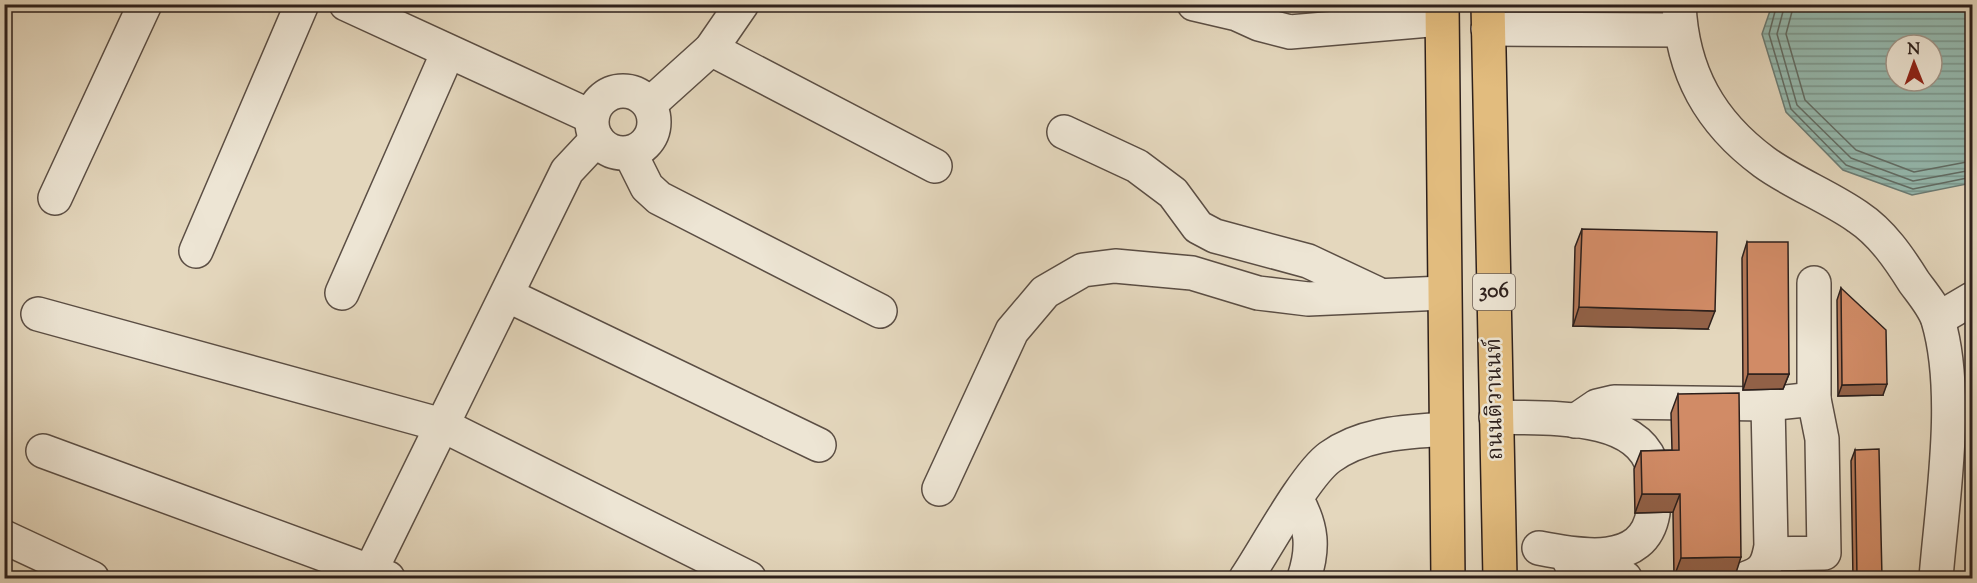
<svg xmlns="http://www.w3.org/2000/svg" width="1977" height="583" font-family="'Sorts Mill Goudy','Noto Serif Thai',serif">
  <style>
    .water { fill: url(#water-rules); stroke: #6b7c75; stroke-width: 1.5; fill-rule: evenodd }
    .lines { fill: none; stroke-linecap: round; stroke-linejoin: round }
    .shore { stroke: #616d66; stroke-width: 1.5 }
    .minor-casing { stroke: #5b4e44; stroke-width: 36 }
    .major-casing { stroke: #2d201c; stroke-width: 36 }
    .minor { stroke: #ede5d4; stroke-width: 33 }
    .major { stroke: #e2bc7e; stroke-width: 33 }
    .wall { fill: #b47858; stroke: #2d201c; stroke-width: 1.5 }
    .shaded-wall { fill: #926147; stroke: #2d201c; stroke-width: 1.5 }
    .building { fill: #d18b66; stroke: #2d201c; stroke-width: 1.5 }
    .labels { text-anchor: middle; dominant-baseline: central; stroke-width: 5; stroke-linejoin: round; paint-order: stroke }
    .shield { fill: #ede5d4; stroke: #675b53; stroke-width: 1.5 }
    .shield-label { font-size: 21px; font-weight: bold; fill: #2d201c }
    .street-label { font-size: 22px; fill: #2d201c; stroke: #ede5d4 }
  </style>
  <defs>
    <pattern id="water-rules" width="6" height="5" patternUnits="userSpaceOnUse" patternTransform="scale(1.5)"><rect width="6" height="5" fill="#95bab0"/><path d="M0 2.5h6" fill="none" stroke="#7a978e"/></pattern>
  </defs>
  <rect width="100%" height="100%" fill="#e4d7bd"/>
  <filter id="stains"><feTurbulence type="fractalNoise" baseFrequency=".00333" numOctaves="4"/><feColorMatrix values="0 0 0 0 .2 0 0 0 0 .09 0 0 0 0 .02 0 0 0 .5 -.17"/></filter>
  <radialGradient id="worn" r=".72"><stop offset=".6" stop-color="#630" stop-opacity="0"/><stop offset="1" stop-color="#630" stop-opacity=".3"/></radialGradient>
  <path class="water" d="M1772,5H1972V183L1912,195L1843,170L1786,112L1762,34ZM1896,45H1932V81H1896Z"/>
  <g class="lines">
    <g class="shore">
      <polyline points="1777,4 1769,34 1791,109 1846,165 1913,189 1972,177"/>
      <polyline points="1785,4 1777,34 1797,105 1851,158 1913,181 1972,170"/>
      <polyline points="1794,4 1786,34 1805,100 1856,150 1914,172 1972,161"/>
    </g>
    <g class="minor-casing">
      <g id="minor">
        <polyline points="346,4 592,117"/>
        <polyline points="1194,4 1237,14 1259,24 1290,32 1441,19"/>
        <path d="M1679,4C1682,72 1710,122 1764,162C1791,182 1830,197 1858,217C1882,233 1899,258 1914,282C1922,293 1934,307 1938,320C1960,394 1942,502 1936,578"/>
        <polyline points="1488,29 1680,30"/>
        <polyline points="711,49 935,166"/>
        <circle cx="623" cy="122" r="31"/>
        <polyline points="650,104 711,49 742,4"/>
        <polyline points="1064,132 1137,166 1173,193 1198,227 1215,236 1308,261 1376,293"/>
        <polyline points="630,153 647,187 659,198 880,311"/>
        <polyline points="55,198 145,4"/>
        <polyline points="196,251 302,4"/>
        <polyline points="342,293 448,52"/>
        <polyline points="507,295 819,445"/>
        <polyline points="38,314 442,425 749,578"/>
        <polyline points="1938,319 1972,299"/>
        <polyline points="1814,399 1814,283"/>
        <path d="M1496,417C1543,419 1640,411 1653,469"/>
        <polyline points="1575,421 1597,406 1614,402 1768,404 1814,399 1822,439 1824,553 1770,554"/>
        <polyline points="43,451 388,578"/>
        <polyline points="939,489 1012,331 1045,292 1083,270 1115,266 1192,273 1258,293 1308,299 1443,293"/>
        <path d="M1297,500C1312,527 1314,548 1304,578"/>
        <polyline points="4,537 92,578"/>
        <path d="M1539,548C1579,556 1644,568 1653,513"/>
        <polyline points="1570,562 1597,574 1625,578"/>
        <polyline points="371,570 567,171 597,139"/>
        <path d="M1246,578C1265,550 1305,475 1330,457C1363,433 1405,432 1445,429"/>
        <path d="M1747,578C1765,572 1768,563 1771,546L1768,404"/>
      </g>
    </g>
    <g class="major-casing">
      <g id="major">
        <polyline points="1442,4 1448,578"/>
        <polyline points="1488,4 1500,578"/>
      </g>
    </g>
    <use href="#minor" class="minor"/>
    <use href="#major" class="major"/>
  </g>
  <g class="wall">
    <polygon points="1582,229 1708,329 1573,326 1575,247"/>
    <polygon points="1747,242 1789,374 1783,389 1743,390 1742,258"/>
    <polygon points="1841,288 1883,395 1838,396 1837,300"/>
    <polygon points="1678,394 1735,576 1674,577 1673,512 1635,513 1634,469 1641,451 1672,450 1671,413"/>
    <polygon points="1855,450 1881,579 1853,579 1851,461"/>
  </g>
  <g class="shaded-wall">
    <polygon points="1579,307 1715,311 1708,329 1573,326"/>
    <polygon points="1748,374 1789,374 1783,389 1743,390"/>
    <polygon points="1887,384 1883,395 1838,396 1842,385"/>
    <polygon points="1642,494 1680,494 1673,512 1635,513"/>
    <polygon points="1741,557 1735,576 1674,577 1681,558"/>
    <polygon points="1857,577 1882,577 1881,579 1857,579"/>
  </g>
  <g class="building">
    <polygon points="1582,229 1717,232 1715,311 1579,307"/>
    <polygon points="1747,242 1788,242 1789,374 1748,374"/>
    <polygon points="1841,288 1886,330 1887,384 1842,385"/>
    <polygon points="1739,393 1741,557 1681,558 1680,494 1642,494 1641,451 1679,450 1678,394"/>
    <polygon points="1879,449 1882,577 1857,577 1855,450"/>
  </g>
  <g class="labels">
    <rect class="shield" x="1473" y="274" width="42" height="36" rx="4.5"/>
    <g class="shield-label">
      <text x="1494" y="292">306</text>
    </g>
    <g class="street-label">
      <text transform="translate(1496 399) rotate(-91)">ถนนติวานนท์</text>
    </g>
  </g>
  <rect width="1977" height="583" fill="none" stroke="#e4d7bd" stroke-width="24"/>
  <rect x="6" y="6" width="1965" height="571" fill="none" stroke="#2d201c" stroke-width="3"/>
  <rect x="12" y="12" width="1953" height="559" fill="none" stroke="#2d201c" stroke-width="1.5"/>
  <g transform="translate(1914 63) rotate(359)"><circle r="28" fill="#ede5d4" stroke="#a0968a" stroke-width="1.5"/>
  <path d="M0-4.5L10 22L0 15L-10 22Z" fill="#8f2418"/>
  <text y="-9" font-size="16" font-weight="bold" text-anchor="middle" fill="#2d201c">N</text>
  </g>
  <rect width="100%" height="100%" filter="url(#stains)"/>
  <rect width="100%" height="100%" fill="url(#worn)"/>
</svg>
